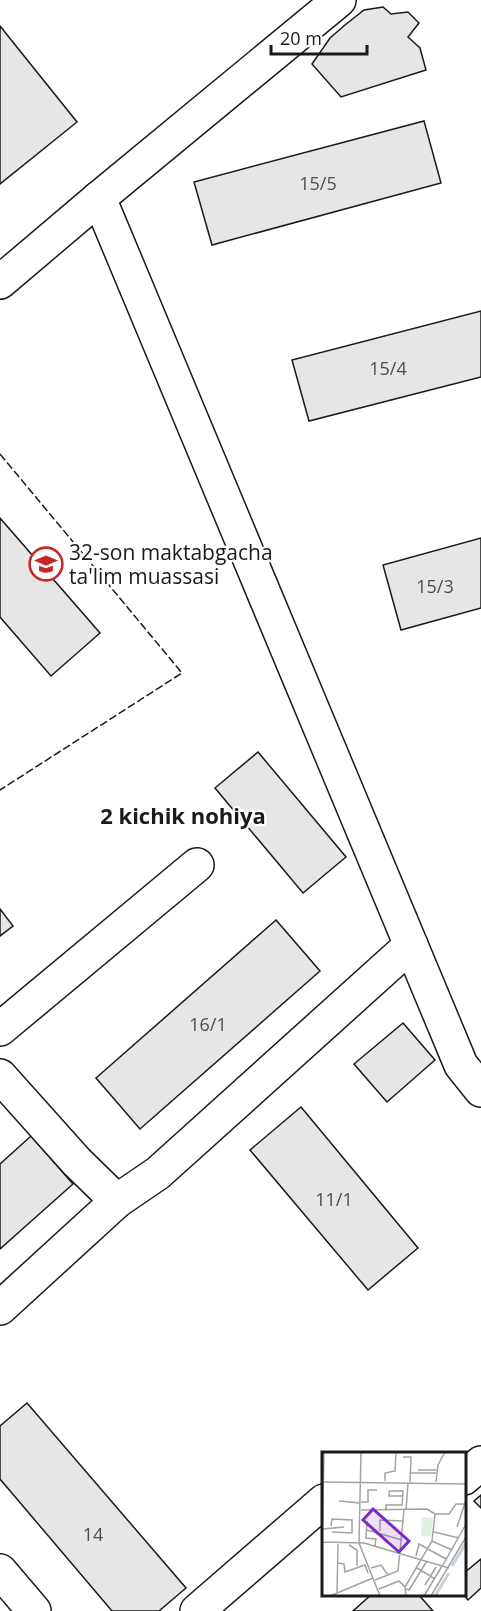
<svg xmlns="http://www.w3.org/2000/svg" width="481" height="1611" font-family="'Open Sans',sans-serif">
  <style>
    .building { fill: #e6e6e6; stroke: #1a1a1a; stroke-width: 1.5 }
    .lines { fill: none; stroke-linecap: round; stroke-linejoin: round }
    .minor-casing { stroke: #1a1a1a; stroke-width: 36 }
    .minor { stroke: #fff; stroke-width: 33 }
    .fence { stroke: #1a1a1a; stroke-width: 1.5; stroke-dasharray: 8 3; stroke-linecap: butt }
    .labels { text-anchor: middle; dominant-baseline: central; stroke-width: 4.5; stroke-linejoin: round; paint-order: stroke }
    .number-label { font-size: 18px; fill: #4d4d4d }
    .poi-label { font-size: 21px; fill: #1a1a1a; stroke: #fff; text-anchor: start }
    .neighbourhood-label { font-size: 22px; font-weight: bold; fill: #1a1a1a; stroke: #fff }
    .inset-river { fill: none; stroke: #c6d2dc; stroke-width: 3 }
    .inset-road { fill: none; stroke: #a3a3a3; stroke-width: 1.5 }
    .view { fill: #7b2cbf; fill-opacity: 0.15; stroke: #7b2cbf; stroke-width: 3 }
    .inset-edge { fill: none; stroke: #1a1a1a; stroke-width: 3 }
  </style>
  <rect width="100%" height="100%" fill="#fff"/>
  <g class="building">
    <polygon points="383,7 391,14 408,12 419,23 408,37 420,48 426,70 341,97 312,64 330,38 345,25 364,10"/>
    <polygon points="0,26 77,122 0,184"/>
    <polygon points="424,121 441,183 212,245 194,182"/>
    <polygon points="481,311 481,377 309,421 292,360"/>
    <polygon points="0,518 100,633 51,676 0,617"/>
    <polygon points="481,538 481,608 401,630 383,565"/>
    <polygon points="258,752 346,857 303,893 215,788"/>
    <polygon points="0,909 13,926 0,936"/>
    <polygon points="276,920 320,971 140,1129 96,1078"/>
    <polygon points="403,1023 435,1060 387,1102 354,1064"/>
    <polygon points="301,1107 418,1248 368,1290 250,1150"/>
    <polygon points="31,1136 73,1184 0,1249 0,1164"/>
    <polygon points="27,1403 186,1588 159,1611 112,1611 0,1479 0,1426"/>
    <polygon points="481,1495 481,1508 474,1501"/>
    <polygon points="481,1559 481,1588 468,1600 463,1594 464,1594 464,1573"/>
    <polygon points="372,1594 418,1594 433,1611 353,1611"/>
  </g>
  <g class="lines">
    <g class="minor-casing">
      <g id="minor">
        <polyline points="99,198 461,1065 481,1090"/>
        <polyline points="0,282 99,198 339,0"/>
        <polyline points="0,1029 197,865"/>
        <polyline points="0,1076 77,1162 117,1201 158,1173 411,945"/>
        <polyline points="0,1308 117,1201"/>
        <polyline points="464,1478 481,1463"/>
        <polyline points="0,1571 34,1611"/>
        <polyline points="197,1611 324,1501"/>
      </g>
    </g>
    <use href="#minor" class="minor"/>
    <polyline class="fence" points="0,454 182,673 0,790"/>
  </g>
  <defs>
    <g id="school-ring" transform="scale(1.725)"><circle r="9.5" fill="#fff" stroke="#c62828" stroke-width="1.5"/><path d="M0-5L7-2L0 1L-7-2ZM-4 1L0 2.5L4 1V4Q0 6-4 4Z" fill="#c62828"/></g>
  </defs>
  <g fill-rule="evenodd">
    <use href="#school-ring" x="46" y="564"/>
  </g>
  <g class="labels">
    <g class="number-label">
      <text x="318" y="183">15/5</text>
      <text x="388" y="368">15/4</text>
      <text x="435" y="586">15/3</text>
      <text x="208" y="1024">16/1</text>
      <text x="334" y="1199">11/1</text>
      <text x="93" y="1534">14</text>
    </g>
    <g class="poi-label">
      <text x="69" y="552">32-son maktabgacha<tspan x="69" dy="24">ta'lim muassasi</tspan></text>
    </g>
    <g class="neighbourhood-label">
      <text x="183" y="815">2 kichik nohiya</text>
    </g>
  </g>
  <g transform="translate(322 1452)">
    <rect width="144" height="144" fill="#fff"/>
    <path d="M100,65L111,66L109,84H99Z" fill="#e0efe3"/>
    <path class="inset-river" d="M130,114L144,91M113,144L127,121"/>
    <path class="inset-road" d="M39,0L37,91L58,144M81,5H89L88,30M96,18H115M88,21H114M63,29V21L73,19L74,0M0,30L144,32M114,30L116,13L123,0M67,39V44H81M17,49L38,51M39,50H46V38H55M39,58L105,57L113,62L110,89L83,135L84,144M64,58V53H80L81,39H67M84,58L86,31M113,62H127L134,52H142M45,69L44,86L54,87L53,94M9,74L10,67L30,68V81L10,80M135,75L144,48M1,77L22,75M45,78L80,88M58,79V68L81,69M112,80L137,86M110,89L130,98M0,90L42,91L127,116M0,93L2,0M27,93L35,98V114M94,104L97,92L124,107M16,111L22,112L23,120L43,113L46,121M121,113L144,72M49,116L59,113L66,123M95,116L113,127M53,128L76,119L82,58M103,133L114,115M57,137L77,129L83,135M84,137L87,138L105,109M15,141L16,92M8,144L51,126M102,144L120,114M109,144L144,85"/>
    <path class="view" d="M51,57L87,89L77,100L41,68Z"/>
    <rect width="144" height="144" class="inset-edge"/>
  </g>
  <path d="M271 45v9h96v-9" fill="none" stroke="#1a1a1a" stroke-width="3"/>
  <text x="280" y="45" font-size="18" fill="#1a1a1a" stroke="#ffffff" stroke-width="4.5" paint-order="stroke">20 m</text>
</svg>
